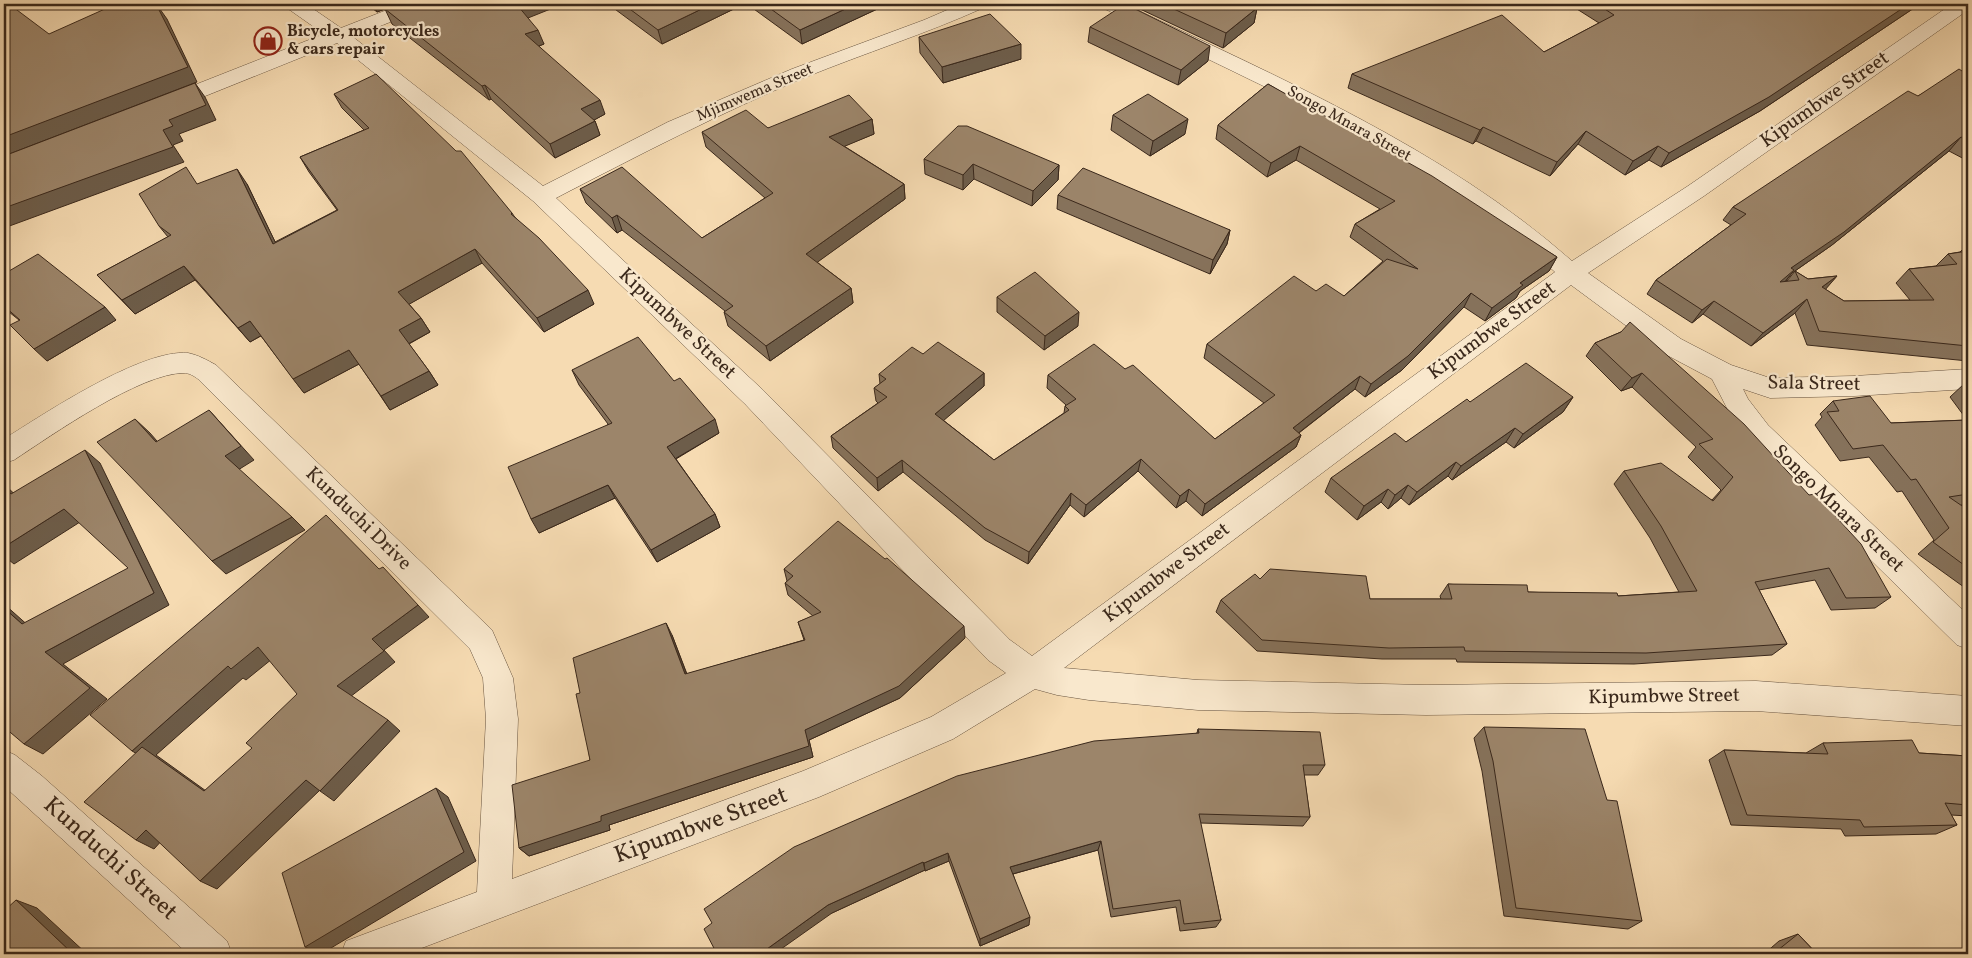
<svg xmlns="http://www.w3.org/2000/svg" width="1972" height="958" font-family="Vollkorn,serif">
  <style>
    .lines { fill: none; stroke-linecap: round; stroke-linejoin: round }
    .street-casing { stroke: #695541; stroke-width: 1 }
    .street { fill: #f9e8cd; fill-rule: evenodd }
    .wall { fill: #86725b; stroke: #3a281b; fill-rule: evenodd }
    .shaded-wall { fill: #6d5d4a; stroke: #3a281b }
    .building { fill: #9c856a; stroke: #3a281b }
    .labels { text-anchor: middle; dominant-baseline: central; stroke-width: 4.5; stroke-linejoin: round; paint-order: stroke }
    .far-poi-label { font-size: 16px; font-weight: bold; fill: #3a281b; stroke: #f9e8cd; text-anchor: start }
    .far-street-label { font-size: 16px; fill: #3a281b; stroke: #f9e8cd }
    .street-label { font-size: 20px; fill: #3a281b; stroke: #f9e8cd }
    .near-street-label { font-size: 24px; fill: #3a281b; stroke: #f9e8cd }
  </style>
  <rect width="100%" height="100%" fill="#f6dbb2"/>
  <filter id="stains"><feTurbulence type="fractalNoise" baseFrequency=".004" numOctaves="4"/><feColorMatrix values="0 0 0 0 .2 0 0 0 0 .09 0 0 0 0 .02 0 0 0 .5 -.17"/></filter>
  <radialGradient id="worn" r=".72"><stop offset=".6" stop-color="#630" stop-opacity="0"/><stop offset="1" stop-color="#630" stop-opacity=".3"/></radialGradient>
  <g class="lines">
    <g class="street-casing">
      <g id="street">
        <path d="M284,4H306L341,28L402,4H427L425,8L353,37L543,186L668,122L792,69L924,20L961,4H985L983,8C925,34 865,53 806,77C720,113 639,155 556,198L763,390L1010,640L1032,656L1555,272L1525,245L1429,178L1323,115L1103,8L1101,4H1125C1277,77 1444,148 1572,261L1688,186L1952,4H1968V10L1704,196L1588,273L1681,339L1731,365L1770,378L1854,376L1968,369V389L1854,396L1770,398L1743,389L1748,399L1768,425L1968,615V649L1957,645L1750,441L1729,412L1712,379L1663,353L1571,285L1064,668L1198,680L1426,685L1756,681L1968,696V726L1756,711L1426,715L1198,710L1089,700L1057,695L1035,689L953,739L819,797L406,954H341L346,941L477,892L486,719L483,678L470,649L198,379C194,376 189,373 184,373C140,373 52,435 14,460L4,463V439C44,414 141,349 188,353C198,355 207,360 216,365L492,630L513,678L518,719L512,879L803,771L931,717L1006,673L988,660L745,404L533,201L337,43L173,109L166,111L159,109L156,104L159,99L324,34L287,8Z"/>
        <polygon points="4,750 15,755 42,776 227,941 232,954 188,954 4,786"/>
      </g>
    </g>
    <use href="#street" class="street"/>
  </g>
  <g class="wall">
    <polygon points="367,4 398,4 377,12"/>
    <polygon points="608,4 744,4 662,44"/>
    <polygon points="747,4 888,4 802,44"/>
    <polygon points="1140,4 1249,4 1257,8 1254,23 1223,48 1140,9"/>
    <polygon points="1569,4 1920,4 1760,111 1661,167 1649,160 1625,175 1578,144 1550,176 1476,141 1473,144 1348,88 1352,74 1544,52 1599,23"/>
    <polygon points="385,9 528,18 544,44 539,46 605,114 594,120 595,121 600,135 555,158 491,99 489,100 392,24"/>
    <polygon points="1090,27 1208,61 1178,85 1088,42"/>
    <polygon points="919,37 1021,59 943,83 920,53"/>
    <path d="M1968,66V161L1949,151L1832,245L1795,271L1808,279L1837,276L1825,289L1844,301L1910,300L1896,283L1909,269L1936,266L1948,254L1960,252L1966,246H1968V361L1807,345L1795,313L1751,346L1703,314L1692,323L1647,294L1656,280L1731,225L1723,220L1733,207L1918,96L1962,71ZM1795,271L1787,281H1786L1792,273Z"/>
    <polygon points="1268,84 1557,257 1549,271 1520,291 1516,298 1485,321 1464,307 1402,370 1365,397 1355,389 1299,433 1301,435 1296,447 1202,516 1186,501 1176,508 1138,471 1084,517 1070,505 1028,564 985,540 903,472 878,491 833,448 831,436 878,403 876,401 874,388 880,384 879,374 923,354 984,373 984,386 943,420 994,460 1064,413 1065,406 1066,405 1047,388 1048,375 1125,369 1215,439 1264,403 1204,358 1207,344 1316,291 1344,296 1383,261 1350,237 1355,224 1380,209 1296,160 1267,177 1216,139 1218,125"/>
    <polygon points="334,94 512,213 514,216 594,304 544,332 482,263 409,304 421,318 430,332 409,344 429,371 438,385 390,410 359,364 304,393 261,336 250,342 195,280 135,314 97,275 168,237 159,226 198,184 247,184 275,242 337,210 309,172 300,157 364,130 342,108"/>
    <polygon points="1113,115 1185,134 1150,156 1111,130"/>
    <polygon points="872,119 874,134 844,146 904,184 905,199 817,262 851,288 853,303 770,361 728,326 724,312 725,311 622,230 617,233 586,203 580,189 702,238 765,198 706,147 702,132 768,128"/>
    <polygon points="924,159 1059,165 1058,180 1032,206 974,179 963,190 925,174"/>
    <polygon points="1058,195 1230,230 1227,244 1210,274 1057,209"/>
    <polygon points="4,274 116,320 47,361 19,320 4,308"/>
    <polygon points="997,297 1078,326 1044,350 997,312"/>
    <polygon points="1621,332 1891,597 1875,608 1831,610 1815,580 1759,590 1787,644 1772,655 1634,664 1457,662 1456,659 1382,659 1257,651 1216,612 1221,600 1260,579 1370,599 1441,599 1440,596 1448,584 1528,592 1618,596 1679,592 1650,538 1614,484 1624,471 1712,500 1721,490 1688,457 1696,447 1632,387 1621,391 1586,356 1595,343"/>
    <polygon points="572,370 674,381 719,433 676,459 715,514 720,527 657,562 615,498 539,533 608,424 579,385"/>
    <polygon points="1964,384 1968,384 1968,504 1961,505 1968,510 1968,590 1918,554 1934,540 1902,491 1897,492 1869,457 1840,461 1815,425 1822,417 1820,414 1833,401 1891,423 1967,420 1950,397"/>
    <polygon points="1573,397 1563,412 1514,448 1506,442 1452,480 1448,476 1409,505 1401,498 1388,509 1381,502 1357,520 1325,492 1331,478 1406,442 1470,402"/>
    <polygon points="784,569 965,638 900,698 809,740 813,757 609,825 610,830 529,856 519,848 590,760 580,693 672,635 687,674 804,640 798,622 813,616 788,595 785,583 787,581"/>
    <polygon points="1484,727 1642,921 1628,929 1504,916 1482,771 1474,738"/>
    <polygon points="1198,729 1325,765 1318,775 1304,775 1310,817 1303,826 1200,823 1221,920 1216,927 1180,931 1176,907 1111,917 1098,850 1013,874 1029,925 980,946 949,861 925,871 925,870 832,913 717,954 1197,733"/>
    <polygon points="1823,743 1919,753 1968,756 1968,816 1951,815 1957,825 1936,834 1845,836 1841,829 1731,825 1709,760 1724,750 1806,753"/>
    <polygon points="1798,934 1817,954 1764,954 1779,941"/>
  </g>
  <g class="shaded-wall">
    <polygon points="373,4 398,4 377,12"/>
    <polygon points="523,4 563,4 523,20 518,6"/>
    <polygon points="712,4 744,4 662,44 658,30"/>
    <polygon points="856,4 888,4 802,44 800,30"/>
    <polygon points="1909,4 1920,4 1760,111 1661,167 1669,153"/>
    <polygon points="157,5 167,19 197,82 4,156 4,137"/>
    <polygon points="1257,8 1254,23 1223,48 1226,33"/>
    <polygon points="538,30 544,44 531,49 525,34"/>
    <polygon points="1021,44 1021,59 943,83 942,67"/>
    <polygon points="1210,46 1208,61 1178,85 1181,70"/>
    <polygon points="195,83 205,97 216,120 179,134 183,141 173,145 184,162 4,228 4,208 169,120"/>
    <polygon points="485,85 491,99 489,100 482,86"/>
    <polygon points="600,100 605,114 587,124 581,109"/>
    <polygon points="872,119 874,134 831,152 829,137"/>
    <polygon points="1188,119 1185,134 1150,156 1153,141"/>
    <polygon points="595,121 600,135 555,158 550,144"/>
    <polygon points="1483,127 1476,141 1473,144 1480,130"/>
    <polygon points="1586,131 1578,144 1550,176 1557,162"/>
    <polygon points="1961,137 1949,151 1832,245 1792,273 1783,284 1780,282 1791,268"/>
    <polygon points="1300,146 1296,160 1267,177 1271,163"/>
    <polygon points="1658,146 1649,160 1625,175 1633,161"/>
    <polygon points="973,164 974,179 963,190 963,175"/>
    <polygon points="1059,165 1058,180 1032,206 1033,191"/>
    <polygon points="237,169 247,184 283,258 273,244"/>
    <polygon points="904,184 905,199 808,269 806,254"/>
    <polygon points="617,215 622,230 617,233 612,218"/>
    <polygon points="1230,230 1227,244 1210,274 1213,260"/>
    <polygon points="475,249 482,263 406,306 398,292"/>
    <polygon points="1557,257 1549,271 1520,291 1516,298 1485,321 1492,308 1520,283"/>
    <polygon points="184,266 195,280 135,314 122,300"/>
    <polygon points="1837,276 1825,290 1822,287"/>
    <polygon points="851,288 853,303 770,361 766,346"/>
    <polygon points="588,290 594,304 544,332 537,318"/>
    <polygon points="1471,293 1464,307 1402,370 1365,397 1371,384"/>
    <polygon points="1807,299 1795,313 1751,346 1763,333"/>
    <polygon points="1714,301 1703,314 1692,323 1702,310"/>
    <polygon points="105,307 116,320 47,361 34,349"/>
    <polygon points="1079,312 1078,326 1044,350 1045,336"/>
    <polygon points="421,318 430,332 408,344 399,330"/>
    <polygon points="250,321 262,335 250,342 238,328"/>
    <polygon points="349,350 359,364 304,393 293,379"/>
    <polygon points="429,371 438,385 390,410 381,396"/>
    <polygon points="984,373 984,386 936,427 935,414"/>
    <polygon points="1642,373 1632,387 1621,391 1632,378"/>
    <polygon points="1360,376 1355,389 1288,441 1293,428"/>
    <polygon points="1573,397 1563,412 1514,448 1523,434"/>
    <polygon points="209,410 254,460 238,470 225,456"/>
    <polygon points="135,419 150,433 170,456 156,442"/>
    <polygon points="715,419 719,433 673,460 667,447"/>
    <polygon points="1515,428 1506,442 1452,480 1461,466"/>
    <polygon points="1301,435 1296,447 1202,516 1205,504"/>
    <polygon points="85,450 100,463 169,605 63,664 107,699 43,754 24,744 45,652 154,593"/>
    <polygon points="1141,459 1138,471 1084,517 1086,505"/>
    <polygon points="902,460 903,472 878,491 877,478"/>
    <polygon points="1456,462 1448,476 1409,505 1417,492"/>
    <polygon points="4,484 28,507 11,494 4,487"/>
    <polygon points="608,485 615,498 539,533 531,519"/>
    <polygon points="1408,485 1401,498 1388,509 1395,495"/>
    <polygon points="1189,489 1186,501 1176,508 1180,496"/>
    <polygon points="1388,489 1381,502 1357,520 1364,506"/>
    <polygon points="1071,493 1070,505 1028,564 1029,552"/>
    <polygon points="64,509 80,522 14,564 4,556 4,547"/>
    <polygon points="715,514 720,527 657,562 651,550"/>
    <polygon points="292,517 305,530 226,574 212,561"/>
    <polygon points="4,604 40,636 22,624 4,608"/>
    <polygon points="418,605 429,617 384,650 395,662 350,697 337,686 372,639"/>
    <polygon points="666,623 672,635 691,686 685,674"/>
    <polygon points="964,626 965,638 900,698 809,740 813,757 609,825 610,830 529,856 519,848 601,816 805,730"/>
    <polygon points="258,647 272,659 246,680 243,678 156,755 220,801 132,751 228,666"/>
    <polygon points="388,720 400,731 334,801 320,791"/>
    <polygon points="306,780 320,790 217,889 200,881"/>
    <polygon points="436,788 448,797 476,861 321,954 305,947"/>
    <polygon points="146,830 164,838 154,849 136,840"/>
    <polygon points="1101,841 1098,850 1009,875 1010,867"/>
    <polygon points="948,853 949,861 925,871 924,863"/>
    <polygon points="923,862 925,870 832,913 774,954 760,954 828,905"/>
    <polygon points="16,900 37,908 87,954 73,954"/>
    <polygon points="1030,917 1029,925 980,946 980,939"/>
  </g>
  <g class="building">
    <polygon points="4,4 9,4 49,34 116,4 156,4 188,67 4,137"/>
    <polygon points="398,4 523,4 518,6 538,30 525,34 600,100 581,109 595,121 550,144 485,85 482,86 385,9"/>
    <polygon points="623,4 712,4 658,30"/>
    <polygon points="764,4 856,4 800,30"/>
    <polygon points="1125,4 1210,46 1181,70 1090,27"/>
    <polygon points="1163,4 1249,4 1257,8 1226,33"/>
    <polygon points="1597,4 1909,4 1769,97 1669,153 1658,146 1633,161 1586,131 1557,162 1483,127 1480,130 1352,74 1502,15 1544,52 1614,15"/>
    <polygon points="990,14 1021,44 942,67 919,37"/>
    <polygon points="1968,66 1968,140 1961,137 1844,232 1791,268 1794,270 1780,282 1799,280 1795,271 1808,279 1837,276 1822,287 1844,301 1934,300 1909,269 1957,264 1948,254 1968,251 1968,346 1819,331 1807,299 1763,333 1714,301 1702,310 1656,280 1746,214 1733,207 1908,91 1918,96 1959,69 1962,71"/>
    <polygon points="376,74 456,151 461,151 512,213 511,214 539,238 588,290 537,318 475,249 398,292 421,318 399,330 429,371 381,396 349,350 293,379 250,321 238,328 184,266 122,300 97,275 171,235 159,226 139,194 186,167 197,184 237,169 273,244 338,210 300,157 369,128 334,94"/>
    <polygon points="195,83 206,105 169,120 173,126 163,130 173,147 4,208 4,156"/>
    <polygon points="1268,84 1432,176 1557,257 1520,283 1523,285 1492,308 1471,293 1408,356 1371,384 1360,376 1293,428 1301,435 1205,504 1189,489 1180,496 1141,459 1086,505 1071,493 1029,552 985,528 902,460 877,478 831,436 887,397 874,388 886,379 879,374 912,347 923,354 938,342 984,373 935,414 994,460 1069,410 1065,406 1076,399 1048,375 1094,344 1125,369 1133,365 1215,439 1275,395 1207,344 1294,276 1316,291 1326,284 1344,296 1387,259 1418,269 1355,224 1395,201 1300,146 1271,163 1218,125"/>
    <polygon points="1148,94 1188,119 1153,141 1113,115"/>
    <polygon points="849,95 872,119 829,137 904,184 806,254 851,288 766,346 724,312 733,306 617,215 612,218 580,189 622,167 702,238 773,193 702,132 746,110 768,128"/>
    <polygon points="958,126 967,126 1059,165 1033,191 973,164 963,175 924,159"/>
    <polygon points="1083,168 1230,230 1213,260 1058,195"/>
    <polygon points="38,254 105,307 34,349 10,325 20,320 4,306 4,274"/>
    <polygon points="1035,272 1079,312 1045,336 997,297"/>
    <polygon points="1630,322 1744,424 1809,495 1815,494 1861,544 1891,597 1846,598 1829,568 1755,582 1787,644 1646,653 1465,651 1464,647 1389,648 1262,640 1221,600 1255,574 1260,579 1270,569 1366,576 1370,599 1452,599 1448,584 1527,585 1528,592 1617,593 1618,596 1697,591 1661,526 1624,471 1661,463 1713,501 1733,477 1699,444 1713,439 1642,373 1632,378 1595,343 1621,332"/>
    <polygon points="638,337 674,381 680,378 715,419 667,447 715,514 651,550 608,485 531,519 508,467 612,423 572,370"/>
    <polygon points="1526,363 1573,397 1523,434 1515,428 1461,466 1456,462 1417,492 1408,485 1395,495 1388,489 1364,506 1331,478 1395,433 1406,442 1467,399 1470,402"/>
    <polygon points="1964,384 1968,384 1968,390"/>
    <polygon points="1870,396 1891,423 1968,420 1968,494 1949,497 1968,510 1968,568 1933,542 1949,528 1916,479 1911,480 1883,445 1853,449 1827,412 1839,411 1833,401"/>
    <polygon points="209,410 241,446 225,456 292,517 212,561 97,442 135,419 156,442"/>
    <polygon points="85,450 154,593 45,652 90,688 24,744 4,727 4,608 22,624 128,568 64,509 4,547 4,487 11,494"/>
    <polygon points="326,515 379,569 383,567 418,605 372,639 384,651 337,686 388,720 320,791 306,780 200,881 146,830 136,840 84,802 142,747 204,791 252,748 246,743 297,694 258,647 231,669 228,666 132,751 90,715"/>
    <polygon points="838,521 885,559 887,558 964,626 899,686 805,730 809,746 601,816 601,821 519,848 512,785 590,760 576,694 580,693 573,658 666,623 685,674 805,640 798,622 821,612 785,583 793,576 784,569"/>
    <polygon points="1484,727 1585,729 1607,800 1617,801 1642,921 1516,908 1493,761"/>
    <polygon points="1198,729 1320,732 1325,765 1303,765 1310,817 1199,814 1221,920 1184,924 1180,900 1113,909 1101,841 1010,867 1030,917 980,939 948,853 924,863 923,862 828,905 760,954 717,954 704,929 712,923 704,909 794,847 957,776 1094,741 1199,733"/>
    <polygon points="1912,740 1919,753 1968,756 1968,805 1945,803 1957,825 1864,827 1860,820 1747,815 1724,750 1828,754 1823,743"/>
    <polygon points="436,788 464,852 305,947 282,873"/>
    <polygon points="16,900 73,954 4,954 4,911"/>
    <polygon points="1798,934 1817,954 1773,954"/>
  </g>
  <defs>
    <g id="shop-ring" transform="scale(1.4375)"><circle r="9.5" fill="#f9e8cd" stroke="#8f2418" stroke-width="1.5"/><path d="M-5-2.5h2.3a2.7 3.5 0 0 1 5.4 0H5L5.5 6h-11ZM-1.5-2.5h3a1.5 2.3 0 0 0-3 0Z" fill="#8f2418"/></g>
  </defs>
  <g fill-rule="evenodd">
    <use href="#shop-ring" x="268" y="41"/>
  </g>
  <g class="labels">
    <g class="far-poi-label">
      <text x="287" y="32">Bicycle, motorcycles<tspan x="287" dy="18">&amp; cars repair</tspan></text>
    </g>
    <g class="far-street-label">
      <text transform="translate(755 93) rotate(-23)">Mjimwema Street</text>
      <text transform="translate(1349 124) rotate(29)">Songo Mnara Street</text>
    </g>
    <g class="street-label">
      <text transform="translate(1825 100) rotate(-35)">Kipumbwe Street</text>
      <text transform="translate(677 324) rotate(43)">Kipumbwe Street</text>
      <text transform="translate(1492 331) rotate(-36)">Kipumbwe Street</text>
      <text transform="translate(1814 384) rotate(1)">Sala Street</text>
      <text transform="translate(1838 509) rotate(44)">Songo Mnara Street</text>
      <text transform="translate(358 519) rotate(44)">Kunduchi Drive</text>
      <text transform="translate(1167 573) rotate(-37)">Kipumbwe Street</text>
      <text transform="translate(1664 697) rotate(-1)">Kipumbwe Street</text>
    </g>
    <g class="near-street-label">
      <text transform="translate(701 826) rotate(-20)">Kipumbwe Street</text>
      <text transform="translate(110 859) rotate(42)">Kunduchi Street</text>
    </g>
  </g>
  <rect width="1972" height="958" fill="none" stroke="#f6dbb2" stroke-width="20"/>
  <rect x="5" y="5" width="1962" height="948" fill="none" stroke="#3a281b" stroke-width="2.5"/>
  <rect x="10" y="10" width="1952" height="938" fill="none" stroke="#3a281b"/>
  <rect width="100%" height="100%" filter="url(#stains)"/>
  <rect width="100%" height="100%" fill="url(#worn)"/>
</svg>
